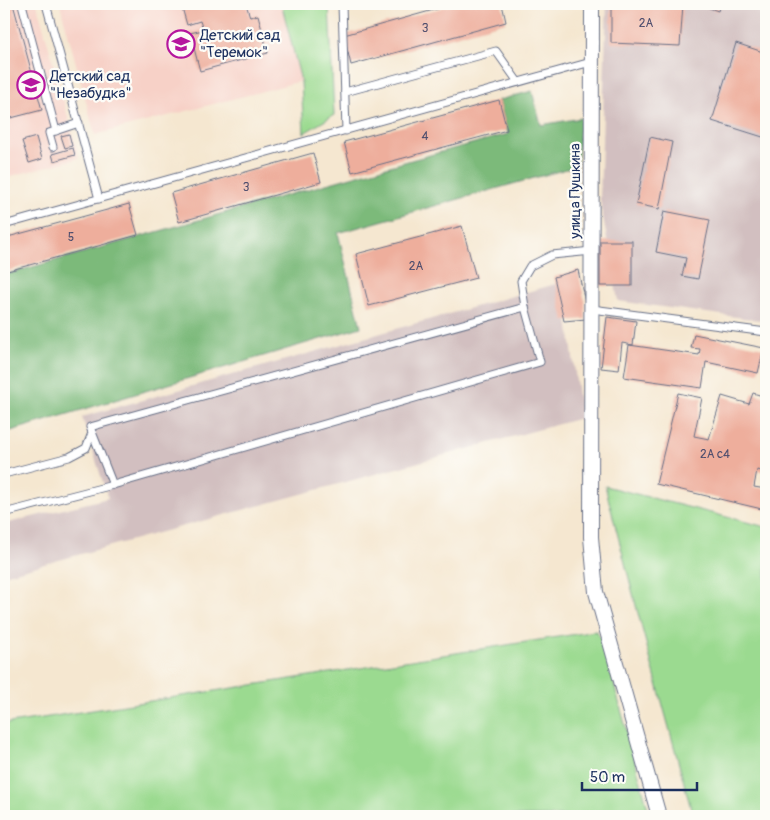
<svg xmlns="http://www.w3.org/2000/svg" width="770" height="820" font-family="Pangolin,sans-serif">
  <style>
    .built { fill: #f7d1c7 }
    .industrial { fill: #d2bfc0 }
    .green { fill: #9bda90; stroke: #5b8477 }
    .forest { fill: #7cba7a; stroke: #4c746c }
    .building { fill: #eeae9c }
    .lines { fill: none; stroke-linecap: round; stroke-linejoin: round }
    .lane-casing { stroke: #676f86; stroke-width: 9 }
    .street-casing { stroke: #676f86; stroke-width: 16 }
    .lane { stroke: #fff; stroke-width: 7 }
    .street { stroke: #fff; stroke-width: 14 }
    .labels { text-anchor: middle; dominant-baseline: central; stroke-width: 4.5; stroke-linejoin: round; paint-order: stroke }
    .number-label { font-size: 12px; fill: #504f6e }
    .poi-label { font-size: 15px; fill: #1b2f5e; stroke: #fdfcf7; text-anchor: start }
    .street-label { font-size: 15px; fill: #1b2f5e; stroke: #fdfcf7 }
  </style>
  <rect width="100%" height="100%" fill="#fdfcf7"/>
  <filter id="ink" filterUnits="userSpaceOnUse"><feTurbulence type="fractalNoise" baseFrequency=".02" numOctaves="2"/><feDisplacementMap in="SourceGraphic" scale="10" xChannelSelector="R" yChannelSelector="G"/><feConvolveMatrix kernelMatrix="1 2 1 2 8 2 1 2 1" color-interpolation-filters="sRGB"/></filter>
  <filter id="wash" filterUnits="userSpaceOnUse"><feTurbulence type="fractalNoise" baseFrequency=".0096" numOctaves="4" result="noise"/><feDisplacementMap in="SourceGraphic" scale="20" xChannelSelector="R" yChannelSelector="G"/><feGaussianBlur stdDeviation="1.12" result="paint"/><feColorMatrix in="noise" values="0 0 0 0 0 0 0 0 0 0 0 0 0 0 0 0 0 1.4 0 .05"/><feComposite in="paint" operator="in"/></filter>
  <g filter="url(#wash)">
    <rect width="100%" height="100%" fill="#f5e7d0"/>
    <g class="built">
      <polygon points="4,4 37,4 79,158 4,178"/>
      <polygon points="60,4 288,4 288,5 282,7 301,81 95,135"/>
    </g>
    <g class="industrial">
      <polygon points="607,4 766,4 766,321 618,301 600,199"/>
      <polygon points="563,282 581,418 4,575 4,524 108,498 82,417"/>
    </g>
    <g class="green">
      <polygon points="288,4 329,4 334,115 304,133 301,81 282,6 288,5"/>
      <polygon points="605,486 766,527 766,816 693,816 640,621"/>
      <polygon points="596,631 602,640 650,816 4,816 4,724"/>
    </g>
    <polygon class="forest" points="532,91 541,125 581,118 577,166 338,233 361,327 4,433 4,275 415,159 508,134 499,100"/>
    <g id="blocks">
      <g class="building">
        <polygon points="13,4 42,110 11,118 4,93 4,6"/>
        <polygon points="181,4 246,4 250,17 258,15 268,53 200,71 190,33 203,30 200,21 187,25"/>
        <polygon points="455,4 502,4 506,22 351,65 344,35"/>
        <polygon points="611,4 683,4 680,46 611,43"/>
        <polygon points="698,4 720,4 718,11"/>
        <polygon points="736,43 766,53 766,138 712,121"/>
        <polygon points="499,100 507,130 352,172 344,142"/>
        <polygon points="69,134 72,146 65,148 61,136"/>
        <polygon points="36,137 42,159 29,163 22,141"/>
        <polygon points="650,137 672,142 659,209 636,204"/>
        <polygon points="73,148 75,155 54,161 52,154"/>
        <polygon points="313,153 321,182 179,222 171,193"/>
        <polygon points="129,204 138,235 4,272 4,238"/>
        <polygon points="664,211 710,220 698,279 682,276 686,258 656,252"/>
        <polygon points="462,226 476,278 369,306 356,254"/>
        <rect x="600" y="241" width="32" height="45"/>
        <polygon points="578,270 585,302 586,319 564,321 554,277"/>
        <polygon points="607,317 636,321 633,345 622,343 619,370 601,368"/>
        <polygon points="694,334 764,348 758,373 706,362 702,388 624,377 629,345 699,355 700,349 691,348"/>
        <polygon points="678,393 702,398 694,436 709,439 722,396 749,404 753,393 766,397 766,472 757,470 754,487 766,489 766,510 656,484"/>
      </g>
    </g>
  </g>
  <g filter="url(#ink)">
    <use href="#blocks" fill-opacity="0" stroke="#676f86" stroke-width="1"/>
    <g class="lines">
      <g class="lane-casing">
        <g id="lane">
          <polyline points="22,4 56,131"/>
          <polyline points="46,4 99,199"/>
          <polyline points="342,4 346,131"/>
          <polyline points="345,92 496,51 518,82"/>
          <polyline points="53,147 49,133 79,123"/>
          <polyline points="4,225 591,62"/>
          <polyline points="592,309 766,332"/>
          <polyline points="4,474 69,457 86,448 92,433"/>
          <polyline points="113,485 90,427 525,307"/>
          <polyline points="4,513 113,485 540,362 525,307 521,281 530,266 552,255 592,251"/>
        </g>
      </g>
      <g class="street-casing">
        <polyline id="street" points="592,4 591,537 596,592 659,816"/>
      </g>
      <use href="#lane" class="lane"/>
      <use href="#street" class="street"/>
    </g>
  </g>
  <defs>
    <g id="school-ring" transform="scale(1.4375)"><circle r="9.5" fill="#fdfcf7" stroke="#b5179e" stroke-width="1.5"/><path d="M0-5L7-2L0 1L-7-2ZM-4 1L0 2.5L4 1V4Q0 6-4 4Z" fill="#b5179e"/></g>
  </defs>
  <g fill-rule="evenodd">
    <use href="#school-ring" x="181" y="44"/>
    <use href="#school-ring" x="31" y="85"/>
  </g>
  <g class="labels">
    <g class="number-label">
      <text x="646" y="23">2А</text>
      <text x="425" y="28">3</text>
      <text x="425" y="136">4</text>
      <text x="246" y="187">3</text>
      <text x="71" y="237">5</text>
      <text x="416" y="266">2А</text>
      <text x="715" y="454">2А с4</text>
    </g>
    <g class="poi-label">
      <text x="200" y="35">Детский сад<tspan x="200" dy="17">"Теремок"</tspan></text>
      <text x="50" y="76">Детский сад<tspan x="50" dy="17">"Незабудка"</tspan></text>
    </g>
    <g class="street-label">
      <text transform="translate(575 191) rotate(-90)">улица Пушкина</text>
    </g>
  </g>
  <rect width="770" height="820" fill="none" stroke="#fdfcf7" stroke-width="20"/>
  <path d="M582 782v8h115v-8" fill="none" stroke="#1b2f5e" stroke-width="2.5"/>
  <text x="590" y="782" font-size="15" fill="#1b2f5e" stroke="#fdfcf7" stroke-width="4" paint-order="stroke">50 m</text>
</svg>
